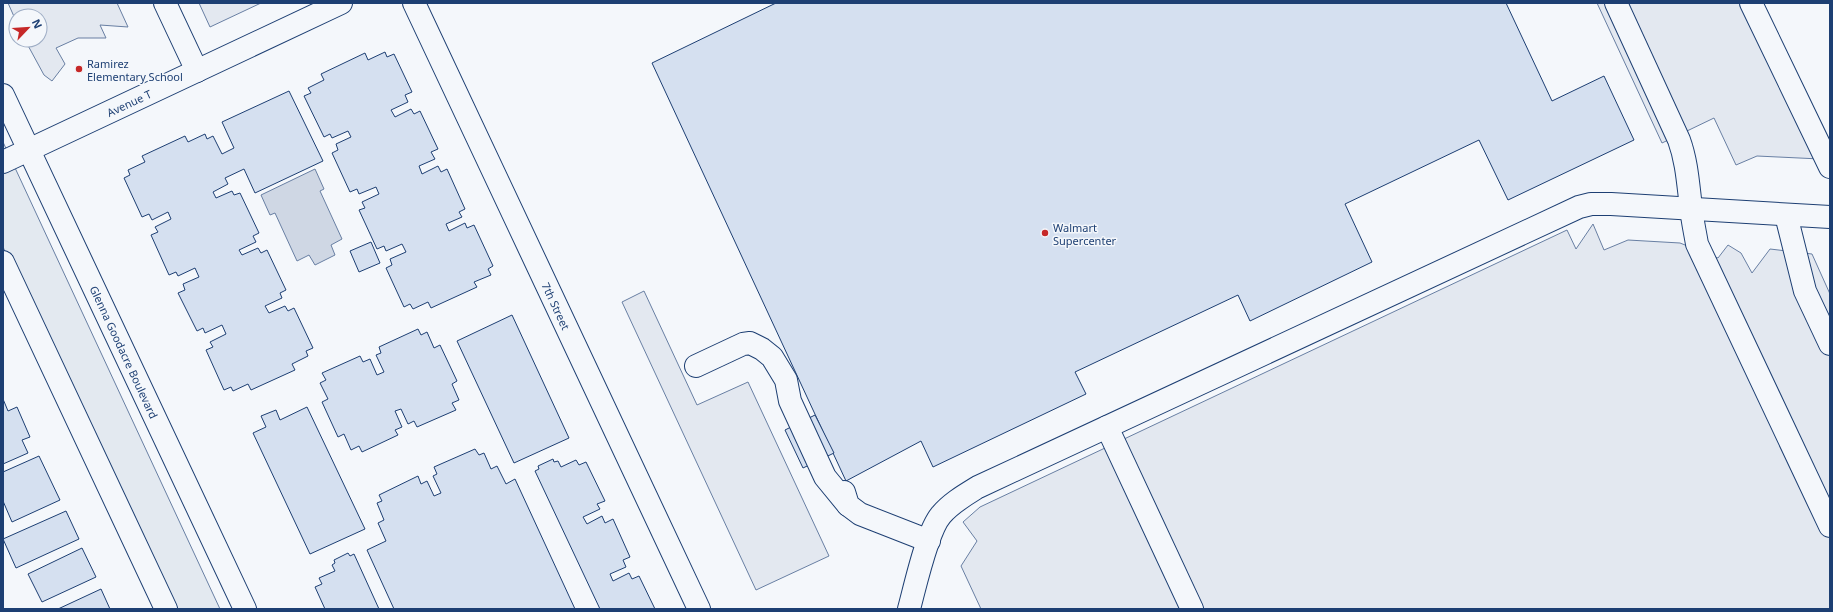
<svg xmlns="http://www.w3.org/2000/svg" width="1833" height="612" font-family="'Noto Sans',sans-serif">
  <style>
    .green { fill: #e3e9f0; stroke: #687fa3 }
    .parking { fill: #e3e8f0; stroke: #687fa3 }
    .water { fill: #cfd7e4; stroke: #687fa3 }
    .building { fill: #d5e0f0; stroke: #1d3f73 }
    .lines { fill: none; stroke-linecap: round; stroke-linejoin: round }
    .minor-casing { stroke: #1d3f73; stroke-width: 24 }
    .minor { stroke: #f4f7fb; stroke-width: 22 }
    .poi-dot { fill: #c62828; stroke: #f4f7fb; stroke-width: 1.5 }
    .labels { text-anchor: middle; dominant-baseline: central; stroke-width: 3; stroke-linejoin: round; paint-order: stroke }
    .poi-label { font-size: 11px; fill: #1d3f73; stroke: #f4f7fb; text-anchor: start }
    .street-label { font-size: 11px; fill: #1d3f73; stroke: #f4f7fb }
  </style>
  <rect width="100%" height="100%" fill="#f4f7fb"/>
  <polygon class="green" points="3,142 220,609 173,609 3,247"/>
  <g class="parking">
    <polygon points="8,3 117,3 128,27 100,25 106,38 78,38 56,48 65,64 52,81 44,75 25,40 40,40 40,16 16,16 16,21"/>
    <polygon points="199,3 261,3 210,27"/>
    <polygon points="1597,3 1743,3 1820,159 1757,156 1736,165 1714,118 1662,143"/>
    <polygon points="1593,224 1604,250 1628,240 1680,243 1718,258 1728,245 1741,253 1752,273 1770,249 1812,254 1830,294 1830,609 981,609 961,566 977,541 963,522 980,507 1567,230 1576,249"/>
    <polygon points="644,291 697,405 748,382 829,556 756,590 622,302"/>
  </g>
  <polygon class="water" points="315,169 324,189 320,191 342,239 331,245 335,255 315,265 309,255 297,261 275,213 270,215 261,195"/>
  <g class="building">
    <polygon points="776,3 1506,3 1552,101 1604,76 1634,140 1508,200 1479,140 1345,204 1372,262 1250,321 1238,295 1075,372 1086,394 933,467 921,441 846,481 652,63"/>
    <polygon points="385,52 387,57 394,54 412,92 405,95 408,102 391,110 395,117 411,109 414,114 420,111 438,149 431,152 435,159 419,166 422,174 438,166 441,172 447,169 465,209 459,212 462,217 446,224 449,231 465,223 467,228 474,225 493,266 488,269 491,275 474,282 477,287 431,308 428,302 413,309 410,304 404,307 386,268 392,265 390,259 406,252 402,244 386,251 384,246 377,249 359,210 365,208 362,202 379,194 376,187 359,194 357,189 350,192 332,153 338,150 336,144 351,137 348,131 332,138 330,134 324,137 304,96 311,93 308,88 324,80 321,74 365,53 368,60"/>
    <polygon points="289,91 323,161 255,193 244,169 225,178 228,184 213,192 216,198 232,191 234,195 240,193 259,233 253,236 256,242 239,250 242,255 258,248 261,253 267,250 286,290 280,293 282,298 265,306 269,313 285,306 288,311 294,308 313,348 306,351 308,356 292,364 295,370 251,390 248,384 233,391 231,387 224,390 206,350 213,347 210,342 226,334 222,325 205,333 203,328 197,331 178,293 185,290 183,284 199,277 195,268 178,276 176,272 169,275 151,235 158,232 155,227 171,219 168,212 152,220 149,214 142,217 124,178 130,175 128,170 145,162 142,156 185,136 188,142 205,134 207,139 213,136 222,154 234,148 222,122"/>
    <polygon points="371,242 380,263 359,272 350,251"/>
    <polygon points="512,315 569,438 514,463 457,341"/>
    <polygon points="418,329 421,335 427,332 434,348 440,345 457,381 452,384 459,400 452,403 456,410 417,427 414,421 408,424 401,409 395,411 402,427 395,430 398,435 362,452 359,446 351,450 344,434 338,437 322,402 328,399 320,383 326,380 322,373 360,356 363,362 370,359 377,375 384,372 376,355 381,353 379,347"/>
    <polygon points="3,399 8,411 17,407 30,437 22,440 28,453 3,464"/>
    <polygon points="307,407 365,529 310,554 253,433 266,427 261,416 276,410 280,420"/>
    <polygon points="815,415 834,453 803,468 785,430"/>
    <polygon points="475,449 479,455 484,453 491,469 497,466 506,484 515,479 575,609 394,609 367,550 386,541 378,523 384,520 377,503 382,501 379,495 418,476 421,484 427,481 434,496 441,493 433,476 437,474 434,467"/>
    <polygon points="39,456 60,500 12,522 3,501 3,472"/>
    <polygon points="553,459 554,462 558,461 561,467 576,460 579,465 586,462 605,501 597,504 600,509 583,517 587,524 602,516 605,523 613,519 630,557 623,560 626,567 610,574 613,581 629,573 632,579 639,576 655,609 600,609 535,471 539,469 538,466"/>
    <polygon points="66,511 79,539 16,568 3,539"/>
    <polygon points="82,548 96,577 42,602 28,574"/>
    <polygon points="348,553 350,556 354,554 379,609 325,609 315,587 322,584 319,578 335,571 332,565 335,563 334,560"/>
    <polygon points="101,589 110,609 58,609"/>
  </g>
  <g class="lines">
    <g class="minor-casing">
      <g id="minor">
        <polyline points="165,3 197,71"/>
        <polyline points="414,3 699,609"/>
        <path d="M1616,3L1679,140C1687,162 1688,184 1691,207C1692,219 1695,232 1697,244L1830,526"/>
        <polyline points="1751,3 1830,167"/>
        <polyline points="3,95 245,609"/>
        <polyline points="3,162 341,3"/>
        <polyline points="1786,215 1805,291 1830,344"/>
        <polyline points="3,262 166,609"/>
        <polyline points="696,366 743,344 750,343 762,349 772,357 786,380 790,401 825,477 848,505"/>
        <polyline points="1107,427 1192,609"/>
        <polyline points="844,492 848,505 860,514 929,541"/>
        <path d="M909,609C915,587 927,531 941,515C951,503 965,495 978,487L1579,207L1591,204H1611L1830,217"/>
      </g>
    </g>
    <use href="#minor" class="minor"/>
  </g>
  <g class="poi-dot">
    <circle cx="79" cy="69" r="4"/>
    <circle cx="1045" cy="233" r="4"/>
  </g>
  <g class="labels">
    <g class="poi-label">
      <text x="87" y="63">Ramirez<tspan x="87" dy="13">Elementary School</tspan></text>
      <text x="1053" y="227">Walmart<tspan x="1053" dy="13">Supercenter</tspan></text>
    </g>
    <g class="street-label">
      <text transform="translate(129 103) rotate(-25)">Avenue T</text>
      <text transform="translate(556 306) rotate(65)">7th Street</text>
      <text transform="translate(124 352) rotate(65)">Glenna Goodacre Boulevard</text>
    </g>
  </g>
  <rect width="1833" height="612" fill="none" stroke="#1d3f73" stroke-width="8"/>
  <g transform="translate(28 28) rotate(65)"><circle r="19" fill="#f4f7fb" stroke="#9eadc5"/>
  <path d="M0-3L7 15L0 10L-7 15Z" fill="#c62828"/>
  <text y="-6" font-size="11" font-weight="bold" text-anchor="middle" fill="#1d3f73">N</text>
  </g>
</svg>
